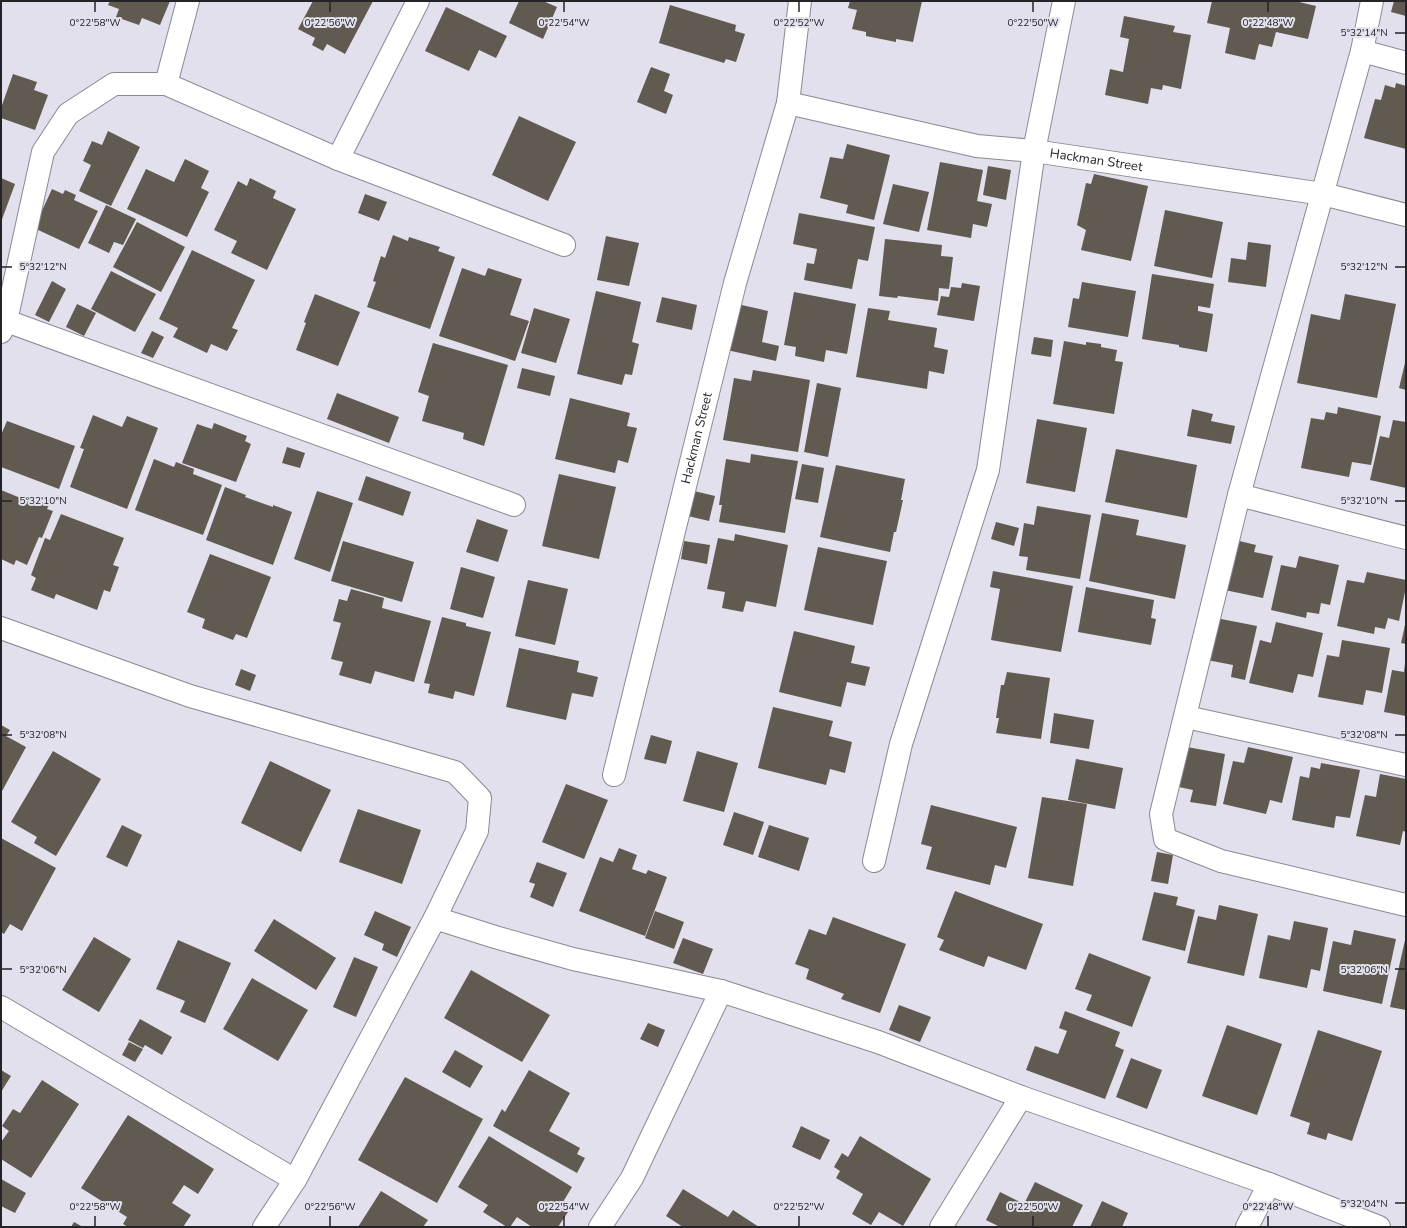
<svg xmlns="http://www.w3.org/2000/svg" width="1407" height="1228" font-family="'Nunito Sans',sans-serif">
  <style>
    .building { fill: #605a51 }
    .lines { fill: none; stroke-linecap: round; stroke-linejoin: round }
    .street-casing { stroke: #8a8994; stroke-width: 24 }
    .street { stroke: #fff; stroke-width: 22 }
    .ticks { fill: none; stroke: #242328; stroke-width: 1.5 }
    .labels { text-anchor: middle; dominant-baseline: central; stroke-width: 4; stroke-linejoin: round; paint-order: stroke }
    .street-label { font-size: 13px; fill: #242328; stroke: #e1e0ec }
    .ticks-label { font-size: 10px; text-anchor: middle; fill: #242328; stroke: #e1e0ec; stroke-width: 4; stroke-linejoin: round; paint-order: stroke }
  </style>
  <rect width="100%" height="100%" fill="#e1e0ec"/>
  <g class="building">
    <polygon points="110,1 170,1 160,25 142,18 139,25 116,17 119,9 108,5"/>
    <polygon points="313,1 373,1 345,54 327,44 323,51 312,45 315,38 298,29"/>
    <polygon points="519,1 543,1 557,7 543,39 509,23"/>
    <polygon points="850,1 922,1 913,42 896,39 896,42 866,36 866,32 852,29 857,10 848,8"/>
    <polygon points="1212,1 1295,1 1316,6 1308,39 1276,32 1272,47 1259,44 1255,60 1225,53 1230,28 1207,23"/>
    <polygon points="1394,1 1406,1 1406,16 1391,12"/>
    <polygon points="670,5 736,25 735,31 745,34 736,62 726,59 724,63 659,43"/>
    <polygon points="446,7 507,36 496,58 479,50 469,71 425,51"/>
    <polygon points="1124,16 1175,26 1173,32 1191,35 1181,89 1163,85 1162,90 1151,88 1148,104 1105,95 1110,69 1123,72 1129,39 1120,37"/>
    <polygon points="651,67 670,74 664,91 673,95 666,114 637,102"/>
    <polygon points="13,74 37,82 34,90 48,95 35,130 1,118 1,108"/>
    <polygon points="1396,83 1406,86 1406,149 1364,138 1375,99 1381,100 1385,85 1395,88"/>
    <polygon points="519,116 576,142 548,201 492,175"/>
    <polygon points="108,131 140,147 111,206 79,191 91,165 83,161 92,141 102,145"/>
    <polygon points="847,144 890,155 874,220 846,213 848,205 820,198 830,157 843,159"/>
    <polygon points="185,159 209,171 201,188 209,192 187,237 127,209 146,169 174,182"/>
    <polygon points="940,162 983,170 977,201 992,204 987,227 973,224 971,238 927,230"/>
    <polygon points="988,166 1011,170 1006,200 983,195"/>
    <polygon points="1094,174 1148,186 1131,261 1081,250 1086,230 1077,225 1086,183 1091,184"/>
    <polygon points="1,178 15,184 1,222"/>
    <polygon points="250,178 276,191 273,198 296,209 267,270 231,253 237,241 214,230 238,181 247,186"/>
    <polygon points="893,184 929,192 919,232 883,224"/>
    <polygon points="52,189 63,194 65,190 76,195 74,200 98,211 79,249 34,228"/>
    <polygon points="365,194 387,202 379,221 358,213"/>
    <polygon points="106,205 136,219 123,245 114,242 109,253 88,243"/>
    <polygon points="1165,210 1223,222 1212,278 1154,266"/>
    <polygon points="799,213 875,227 868,261 858,259 852,289 804,280 807,263 814,264 817,249 793,244"/>
    <polygon points="137,222 185,247 161,292 113,267"/>
    <polygon points="393,235 408,241 409,237 440,247 438,251 455,257 430,329 367,307 376,282 373,281 381,256 385,258"/>
    <polygon points="606,236 639,243 629,286 597,280"/>
    <polygon points="885,239 942,245 941,256 953,257 949,289 939,288 938,301 898,296 897,298 879,296"/>
    <polygon points="1248,242 1271,245 1266,287 1228,282 1231,258 1246,260"/>
    <polygon points="192,250 255,280 232,328 238,330 227,351 211,344 207,353 173,337 178,328 159,319"/>
    <polygon points="462,268 485,276 488,268 522,279 510,315 529,321 515,361 439,336"/>
    <polygon points="111,271 156,294 135,332 91,309"/>
    <polygon points="1152,274 1214,284 1210,308 1198,306 1198,311 1213,314 1207,352 1179,347 1179,345 1142,339"/>
    <polygon points="52,281 66,289 49,322 35,315"/>
    <polygon points="1082,282 1136,291 1128,337 1068,327 1073,298 1079,299"/>
    <polygon points="962,283 980,286 974,321 937,315 941,296 949,297 951,287 961,288"/>
    <polygon points="596,291 641,302 632,342 639,344 632,375 625,374 622,385 577,374"/>
    <polygon points="794,292 856,304 847,354 826,350 824,362 795,356 796,347 784,345"/>
    <polygon points="315,294 360,312 338,366 296,350 306,323 304,322"/>
    <polygon points="1345,294 1396,304 1377,398 1297,383 1311,314 1340,320"/>
    <polygon points="662,297 697,305 692,330 656,322"/>
    <polygon points="77,304 96,313 84,336 66,327"/>
    <polygon points="737,304 768,311 762,342 779,346 776,361 727,350"/>
    <polygon points="534,308 570,319 556,363 521,353"/>
    <polygon points="868,308 890,311 888,320 937,328 934,347 948,350 944,374 929,371 927,389 856,377"/>
    <polygon points="152,331 164,337 153,358 141,353"/>
    <polygon points="1034,337 1053,340 1051,357 1031,354"/>
    <polygon points="1064,341 1086,345 1086,342 1101,344 1101,347 1117,350 1115,361 1123,362 1114,414 1053,404"/>
    <polygon points="433,343 508,365 484,446 463,439 464,433 422,421 429,396 418,392"/>
    <polygon points="1405,363 1406,363 1406,390 1399,388"/>
    <polygon points="522,368 555,376 550,396 517,388"/>
    <polygon points="753,370 810,380 798,452 723,440 734,378 751,381"/>
    <polygon points="817,383 841,388 828,457 804,452"/>
    <polygon points="337,393 399,417 389,443 327,419"/>
    <polygon points="570,398 630,413 627,426 637,428 628,463 618,460 615,473 555,459"/>
    <polygon points="1338,407 1381,416 1371,465 1352,462 1349,477 1301,468 1311,418 1324,420 1326,412 1337,414"/>
    <polygon points="1192,409 1213,414 1211,421 1235,426 1231,444 1187,436"/>
    <polygon points="93,415 122,427 127,416 158,428 127,509 70,487 84,449 80,448"/>
    <polygon points="1037,419 1087,428 1075,492 1026,483"/>
    <polygon points="1393,420 1406,422 1406,488 1370,480 1380,436 1389,438"/>
    <polygon points="7,421 75,446 59,489 1,467 1,435"/>
    <polygon points="214,423 247,436 245,441 251,444 236,482 182,463 197,424 212,429"/>
    <polygon points="287,447 305,453 300,468 282,463"/>
    <polygon points="1116,449 1197,465 1187,518 1105,502"/>
    <polygon points="751,454 798,461 785,533 719,522 722,505 719,505 726,459 750,463"/>
    <polygon points="154,459 174,467 176,462 194,469 193,474 222,485 203,535 135,510"/>
    <polygon points="802,464 824,468 818,503 795,499"/>
    <polygon points="836,465 905,479 901,500 903,500 896,532 894,532 890,552 820,537"/>
    <polygon points="559,474 616,487 599,559 542,546"/>
    <polygon points="366,476 411,492 403,516 358,500"/>
    <polygon points="225,487 246,495 245,497 273,507 273,505 292,512 273,565 206,540"/>
    <polygon points="1,490 28,501 29,496 49,505 47,509 53,511 42,538 39,537 27,565 16,560 14,565 1,559"/>
    <polygon points="317,491 353,503 330,572 294,559"/>
    <polygon points="694,491 715,496 709,521 688,516"/>
    <polygon points="1037,506 1091,515 1080,579 1026,570 1028,557 1019,556 1024,523 1034,525"/>
    <polygon points="1102,513 1139,520 1136,535 1186,545 1175,599 1089,581"/>
    <polygon points="61,514 124,538 113,565 119,567 110,592 104,590 97,610 56,594 54,599 31,590 36,578 31,575 45,538 50,540"/>
    <polygon points="477,519 508,530 498,562 466,552"/>
    <polygon points="996,522 1019,528 1014,546 991,539"/>
    <polygon points="735,534 788,545 776,607 746,601 743,612 722,608 725,592 707,589 718,538 734,541"/>
    <polygon points="1231,539 1256,545 1254,552 1273,556 1263,598 1220,589"/>
    <polygon points="343,541 414,562 402,602 331,581"/>
    <polygon points="684,541 710,545 707,564 681,559"/>
    <polygon points="818,547 887,561 873,625 804,610"/>
    <polygon points="210,554 271,577 247,638 236,634 233,640 202,628 205,619 187,612"/>
    <polygon points="1299,556 1339,565 1330,605 1321,603 1319,614 1307,612 1306,618 1271,610 1281,565 1296,568"/>
    <polygon points="461,567 495,577 483,618 450,609"/>
    <polygon points="993,571 1073,586 1061,652 991,640 1000,589 990,587"/>
    <polygon points="1367,572 1406,580 1406,587 1399,621 1388,618 1385,629 1375,627 1374,634 1337,626 1347,580 1364,583"/>
    <polygon points="528,580 568,589 555,645 515,636"/>
    <polygon points="1086,587 1154,600 1151,618 1156,619 1151,645 1078,632"/>
    <polygon points="351,589 384,598 382,608 431,621 414,682 375,671 371,684 339,675 343,662 331,659 341,623 333,621 339,599 347,601"/>
    <polygon points="442,617 466,623 466,626 491,632 474,696 455,691 453,699 428,693 430,684 424,683"/>
    <polygon points="1216,618 1257,626 1245,680 1231,677 1233,665 1207,660"/>
    <polygon points="1276,622 1323,633 1313,677 1298,674 1293,693 1249,683 1260,640 1271,643"/>
    <polygon points="1405,625 1406,625 1406,644 1401,643"/>
    <polygon points="794,631 855,646 851,663 870,667 865,686 847,682 841,707 779,692"/>
    <polygon points="1342,640 1390,648 1382,693 1366,690 1363,705 1318,697 1327,655 1339,657"/>
    <polygon points="519,648 579,661 577,672 598,677 593,697 572,693 566,720 506,707"/>
    <polygon points="1405,663 1406,716 1384,712 1392,670 1404,672"/>
    <polygon points="241,669 256,675 250,691 235,685"/>
    <polygon points="1007,672 1050,678 1041,739 996,733 999,718 996,718 1001,685 1004,685"/>
    <polygon points="773,707 833,721 829,736 852,742 845,773 830,769 826,785 758,768"/>
    <polygon points="1054,713 1094,720 1089,749 1050,743"/>
    <polygon points="1,725 10,730 6,736 26,747 1,793"/>
    <polygon points="651,735 672,741 666,764 644,759"/>
    <polygon points="1187,747 1225,754 1216,806 1190,802 1193,790 1179,787"/>
    <polygon points="1248,747 1293,757 1282,803 1270,800 1266,814 1223,804 1233,761 1244,763"/>
    <polygon points="53,751 101,779 56,856 34,843 37,837 11,822"/>
    <polygon points="697,751 738,763 724,812 683,801"/>
    <polygon points="1076,759 1123,768 1115,809 1068,800"/>
    <polygon points="270,761 331,790 301,852 241,823"/>
    <polygon points="1321,763 1360,770 1350,818 1336,816 1334,828 1292,820 1300,776 1309,778 1311,767 1320,769"/>
    <polygon points="1380,774 1406,779 1406,832 1403,831 1400,845 1356,836 1365,795 1376,797"/>
    <polygon points="566,784 608,800 584,859 542,842"/>
    <polygon points="1042,797 1087,804 1073,886 1028,878"/>
    <polygon points="931,805 1017,827 1006,868 995,865 990,885 926,869 932,847 921,844"/>
    <polygon points="358,809 421,830 402,884 339,862"/>
    <polygon points="734,812 764,822 753,855 723,845"/>
    <polygon points="122,825 142,835 127,867 106,857"/>
    <polygon points="769,825 809,838 799,871 758,857"/>
    <polygon points="1,838 56,868 22,931 10,924 4,934 1,932"/>
    <polygon points="619,848 637,855 632,869 646,874 648,870 667,877 645,936 579,911 600,857 613,862"/>
    <polygon points="1157,852 1173,855 1168,884 1151,881"/>
    <polygon points="537,862 567,873 553,907 530,897 535,884 529,882"/>
    <polygon points="955,891 1043,924 1026,970 988,956 984,967 939,950 944,940 937,937"/>
    <polygon points="1154,892 1178,897 1176,905 1195,910 1185,951 1142,940"/>
    <polygon points="1219,905 1258,914 1244,976 1187,963 1198,916 1216,920"/>
    <polygon points="375,911 411,927 397,957 382,950 384,944 364,935"/>
    <polygon points="655,911 684,922 674,949 645,938"/>
    <polygon points="833,917 906,944 880,1013 841,999 844,994 806,979 809,969 795,964 809,929 826,935"/>
    <polygon points="274,919 336,958 316,990 254,951"/>
    <polygon points="1294,921 1328,928 1320,971 1311,969 1307,988 1259,978 1268,935 1290,940"/>
    <polygon points="1354,930 1396,939 1382,1004 1323,991 1333,941 1351,945"/>
    <polygon points="94,937 131,959 99,1012 62,990"/>
    <polygon points="683,938 713,949 703,974 673,963"/>
    <polygon points="178,940 231,963 205,1023 180,1012 185,1001 156,989"/>
    <polygon points="1405,940 1406,940 1406,1010 1390,1007"/>
    <polygon points="1089,953 1151,977 1132,1027 1086,1010 1092,995 1075,989"/>
    <polygon points="354,957 378,967 356,1017 333,1007"/>
    <polygon points="471,970 550,1015 522,1062 444,1018"/>
    <polygon points="252,978 308,1010 278,1061 223,1029"/>
    <polygon points="899,1005 931,1017 920,1042 889,1030"/>
    <polygon points="1065,1011 1120,1032 1115,1046 1124,1050 1105,1099 1026,1070 1035,1046 1058,1054 1067,1031 1059,1028"/>
    <polygon points="140,1019 172,1037 162,1055 145,1045 143,1048 128,1040"/>
    <polygon points="648,1023 665,1030 658,1047 640,1039"/>
    <polygon points="1227,1025 1282,1044 1257,1115 1202,1096"/>
    <polygon points="1318,1030 1382,1051 1352,1141 1328,1133 1326,1140 1307,1134 1310,1123 1290,1116"/>
    <polygon points="129,1042 143,1049 135,1062 122,1055"/>
    <polygon points="455,1050 483,1066 470,1088 442,1072"/>
    <polygon points="1131,1058 1162,1070 1147,1109 1116,1097"/>
    <polygon points="1,1070 11,1076 1,1092"/>
    <polygon points="529,1070 570,1093 549,1131 580,1148 577,1154 585,1158 577,1173 493,1126 502,1109 505,1112"/>
    <polygon points="405,1077 483,1119 437,1203 358,1160"/>
    <polygon points="42,1080 79,1104 31,1178 1,1159 1,1142 9,1131 2,1126 13,1109 20,1113"/>
    <polygon points="128,1115 214,1169 198,1194 184,1185 172,1203 191,1215 183,1227 128,1227 123,1224 127,1217 81,1188"/>
    <polygon points="801,1126 830,1140 820,1160 792,1147"/>
    <polygon points="489,1136 572,1187 560,1207 568,1212 558,1227 532,1227 517,1217 510,1227 507,1227 483,1212 488,1205 458,1187"/>
    <polygon points="860,1136 931,1179 903,1226 879,1212 871,1225 852,1214 863,1194 836,1178 840,1171 834,1167 842,1153 848,1157"/>
    <polygon points="1,1179 26,1193 15,1213 1,1206"/>
    <polygon points="1035,1182 1083,1205 1072,1227 1000,1227 986,1220 1000,1192 1024,1204"/>
    <polygon points="683,1189 728,1217 733,1210 759,1227 683,1227 666,1216"/>
    <polygon points="381,1191 428,1220 423,1227 358,1227"/>
    <polygon points="1102,1201 1128,1213 1122,1227 1090,1227"/>
    <polygon points="74,1222 83,1227 71,1227"/>
  </g>
  <g class="lines">
    <g class="street-casing">
      <g id="street">
        <polyline points="1372,1 1362,51 1239,495 1161,814 1165,839 1221,861 1406,905"/>
        <polyline points="1362,51 1406,63"/>
        <polyline points="166,84 188,1"/>
        <path id="s1" d="M788,103L977,146L1034,151L1323,194L1406,215"/>
        <polyline points="338,159 418,1"/>
        <polyline points="1,319 514,505"/>
        <polyline points="1,332 6,321 43,152 68,114 114,84 166,84 338,159 564,245"/>
        <polyline points="1239,495 1406,538"/>
        <polyline points="1,628 190,696 455,772 480,798 477,831 435,918 295,1180 264,1227"/>
        <polyline points="1186,717 1406,765"/>
        <path id="s2" d="M614,775L735,283L788,103L800,1"/>
        <polyline points="874,861 901,744 988,470 1034,151 1064,1"/>
        <polyline points="435,918 495,937 573,959 721,991 878,1042 1021,1097 1269,1184 1379,1227"/>
        <polyline points="1,1007 295,1180"/>
        <polyline points="600,1227 632,1178 721,991"/>
        <polyline points="941,1227 1021,1097"/>
        <polyline points="1247,1227 1269,1184"/>
      </g>
    </g>
    <use href="#street" class="street"/>
  </g>
  <path class="ticks" d="M95,2V12M330,2V12M564,2V12M799,2V12M1033,2V12M1268,2V12M1395,33H1405M2,267H12M1395,267H1405M2,501H12M1395,501H1405M2,735H12M1395,735H1405M2,969H12M1395,969H1405M1395,1203H1405M95,1216V1226M330,1216V1226M564,1216V1226M799,1216V1226M1033,1216V1226M1268,1216V1226"/>
  <g class="labels">
    <g class="street-label">
      <text stroke="none"><textPath href="#s1" startOffset="314">Hackman Street</textPath></text>
      <text stroke="none"><textPath href="#s2" startOffset="347">Hackman Street</textPath></text>
    </g>
  </g>
  <g class="ticks-label">
    <text x="95" y="26">0°22'58"W</text>
    <text x="330" y="26">0°22'56"W</text>
    <text x="564" y="26">0°22'54"W</text>
    <text x="799" y="26">0°22'52"W</text>
    <text x="1033" y="26">0°22'50"W</text>
    <text x="1268" y="26">0°22'48"W</text>
    <text x="1364" y="36">5°32'14"N</text>
    <text x="43" y="270">5°32'12"N</text>
    <text x="1364" y="270">5°32'12"N</text>
    <text x="43" y="504">5°32'10"N</text>
    <text x="1364" y="504">5°32'10"N</text>
    <text x="43" y="738">5°32'08"N</text>
    <text x="1364" y="738">5°32'08"N</text>
    <text x="43" y="973">5°32'06"N</text>
    <text x="1364" y="973">5°32'06"N</text>
    <text x="1364" y="1207">5°32'04"N</text>
    <text x="95" y="1210">0°22'58"W</text>
    <text x="330" y="1210">0°22'56"W</text>
    <text x="564" y="1210">0°22'54"W</text>
    <text x="799" y="1210">0°22'52"W</text>
    <text x="1033" y="1210">0°22'50"W</text>
    <text x="1268" y="1210">0°22'48"W</text>
  </g>
  <rect width="1407" height="1228" fill="none" stroke="#242328" stroke-width="4"/>
</svg>
